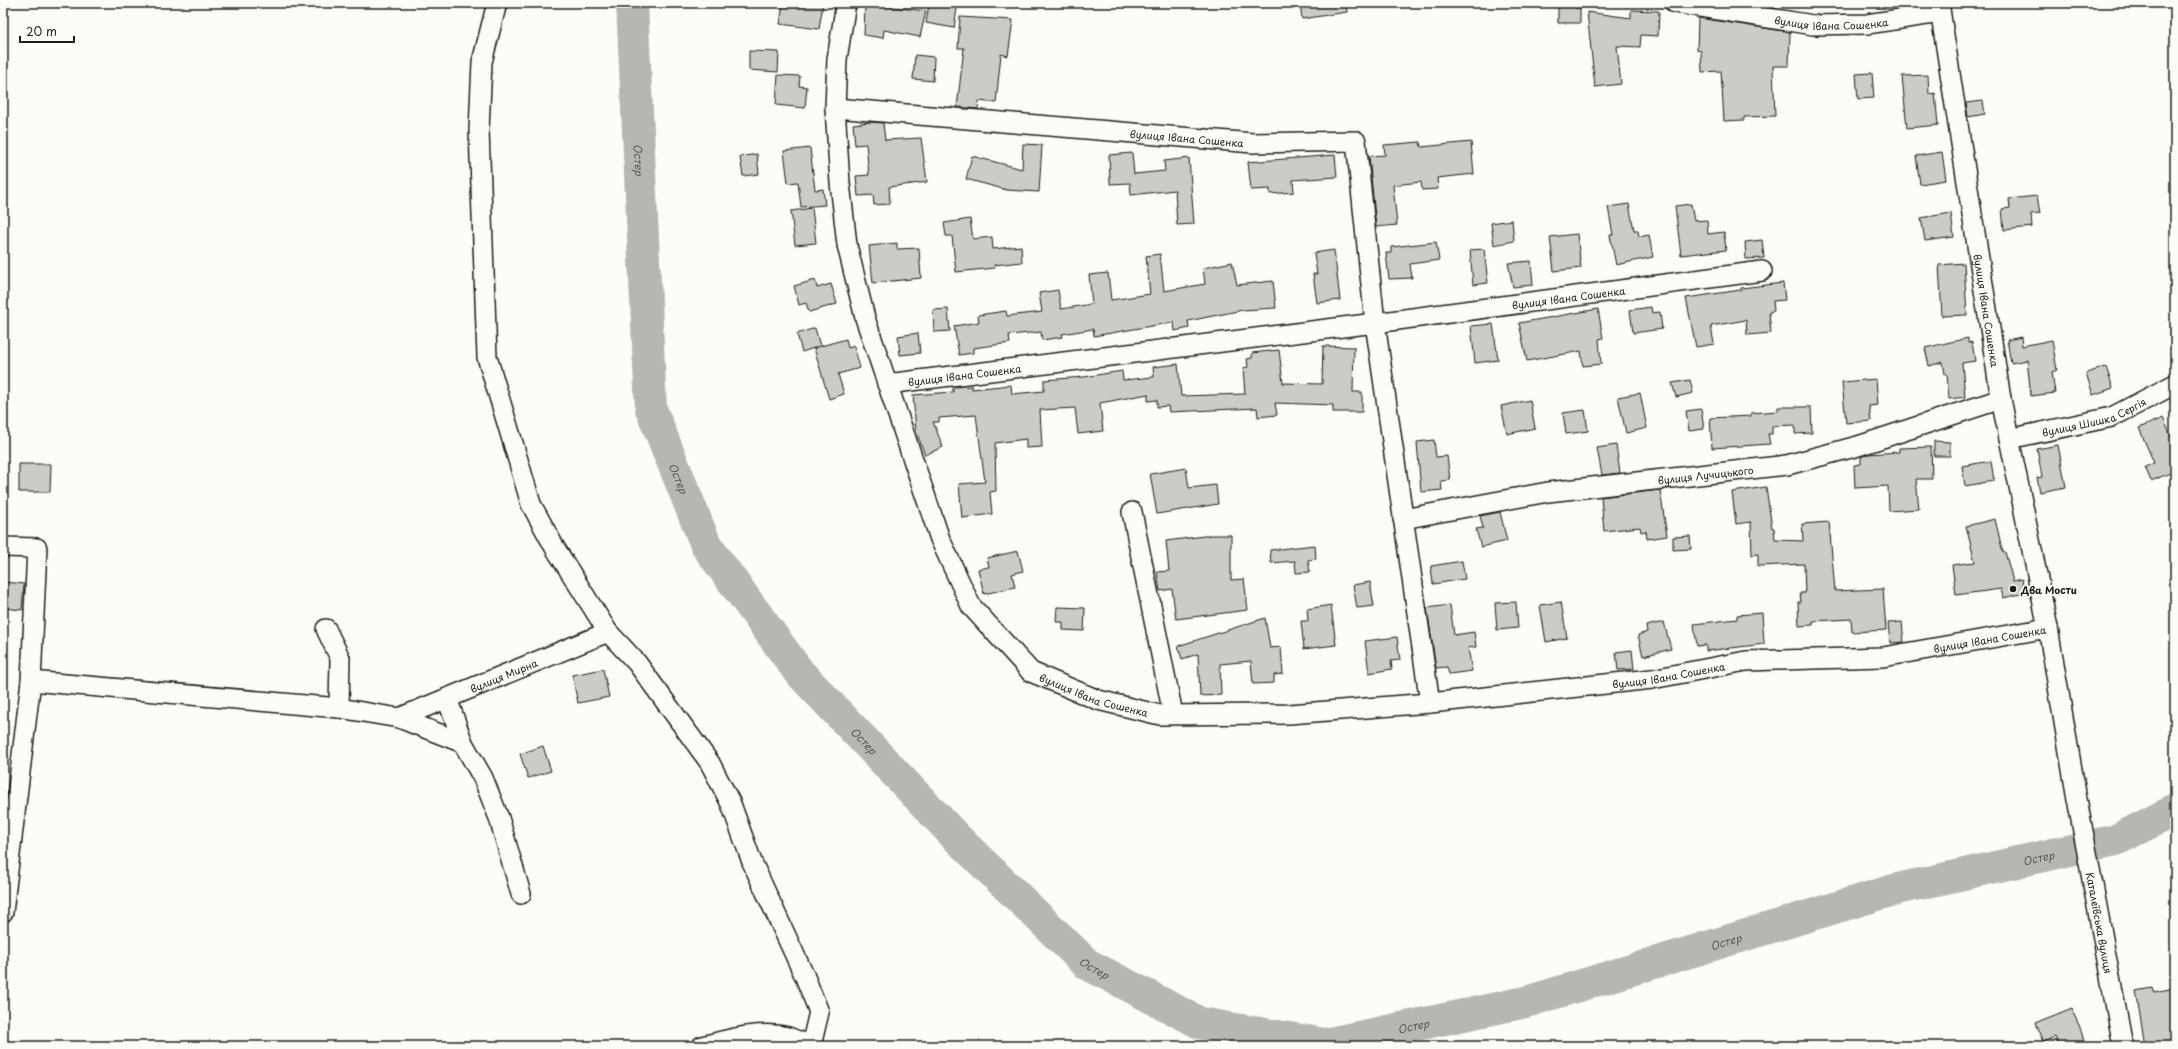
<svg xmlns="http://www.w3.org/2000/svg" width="2178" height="1049" font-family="'Playpen Sans',sans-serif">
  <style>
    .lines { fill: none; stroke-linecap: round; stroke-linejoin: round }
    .river { stroke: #b7b6b2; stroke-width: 32 }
    .building { fill: #cccbc8; stroke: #1c1c1c }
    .minor-casing { stroke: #1c1c1c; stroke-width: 22 }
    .minor { stroke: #fdfcf7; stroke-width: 19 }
    .poi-dot { fill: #1c1c1c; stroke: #fdfcf7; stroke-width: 1.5 }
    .labels { text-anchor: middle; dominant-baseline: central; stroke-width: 3.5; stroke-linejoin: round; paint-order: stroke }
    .street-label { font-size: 10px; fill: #1c1c1c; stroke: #fdfcf7 }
    .poi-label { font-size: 10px; font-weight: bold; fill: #1c1c1c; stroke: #fdfcf7; text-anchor: start }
    .water-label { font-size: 11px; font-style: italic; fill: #5a5a58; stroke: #fdfcf7 }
  </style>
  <rect width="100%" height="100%" fill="#fdfcf7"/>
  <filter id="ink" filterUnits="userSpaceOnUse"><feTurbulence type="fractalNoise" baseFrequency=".025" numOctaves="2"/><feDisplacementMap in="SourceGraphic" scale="8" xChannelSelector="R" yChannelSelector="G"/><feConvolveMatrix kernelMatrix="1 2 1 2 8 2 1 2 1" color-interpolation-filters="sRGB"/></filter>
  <g filter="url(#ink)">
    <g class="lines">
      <path class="river" id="s1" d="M632,3L651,409L706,545L799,672L956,837L1087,964L1200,1023L1325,1044L1526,1002L1897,889L2116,840L2175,810"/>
    </g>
    <g class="building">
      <polygon points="793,3 823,3 819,29 780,24 783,4 793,5"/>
      <polygon points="865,3 884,3 884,6 926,11 920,37 884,30 883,38 864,35"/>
      <polygon points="1300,3 1346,3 1347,12 1302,19"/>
      <polygon points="1558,3 1575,3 1575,8 1580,8 1580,23 1558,23"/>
      <polygon points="929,4 957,8 954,28 926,23"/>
      <polygon points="1631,10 1659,11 1658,36 1641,35 1640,47 1617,46 1621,84 1595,87 1587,12 1631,18"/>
      <polygon points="960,17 1013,20 1008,56 1001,54 996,103 979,101 978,109 957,107 964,48 958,48"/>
      <polygon points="1698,18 1790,32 1789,66 1773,66 1775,116 1744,117 1744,120 1724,121 1721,71 1702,72 1701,51 1697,50"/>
      <polygon points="749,51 779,52 778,72 749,70"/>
      <polygon points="915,55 934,57 933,81 913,79"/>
      <polygon points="1872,73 1874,98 1858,99 1856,74"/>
      <polygon points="778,75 800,76 799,86 807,87 805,108 776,105"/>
      <polygon points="1928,75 1929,94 1935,93 1938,125 1907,128 1902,76"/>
      <polygon points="1983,101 1985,114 1968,117 1966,103"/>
      <polygon points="870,122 883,123 885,140 921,138 927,182 889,187 890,204 874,205 873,195 858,196 856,176 869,175 866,144 855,145 853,124"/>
      <polygon points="1420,142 1421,147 1471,142 1474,174 1437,178 1438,189 1422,190 1421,182 1393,185 1397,225 1376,227 1369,156 1385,155 1384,145"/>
      <polygon points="1023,144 1042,145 1039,192 1007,190 966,179 972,156 1022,169"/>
      <polygon points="810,148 815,190 823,189 825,205 801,207 798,182 788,183 784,151"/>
      <polygon points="1942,152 1946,180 1920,184 1916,156"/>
      <polygon points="1132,153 1134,174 1165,171 1164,161 1189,158 1194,224 1177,225 1175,190 1131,195 1130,183 1110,184 1109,155"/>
      <polygon points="757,154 759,174 743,176 740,157"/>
      <polygon points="1335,155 1337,177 1293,180 1294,192 1270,194 1270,189 1251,190 1248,162"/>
      <polygon points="2037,196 2040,213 2031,214 2032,227 2004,230 2002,209 2010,208 2009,199"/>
      <polygon points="1629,204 1634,230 1638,230 1639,237 1649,235 1653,257 1616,265 1610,235 1613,235 1608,207"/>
      <polygon points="1691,204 1694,221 1707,220 1708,234 1724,232 1726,250 1681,255 1675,206"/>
      <polygon points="812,208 816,243 795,245 791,211"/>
      <polygon points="1951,213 1954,237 1925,241 1921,218"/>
      <polygon points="970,219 973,239 992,237 993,249 1021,246 1022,262 994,265 995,268 956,272 952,236 946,236 944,223"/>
      <polygon points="1512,220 1514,241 1494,245 1491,223"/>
      <polygon points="1577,234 1581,268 1554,271 1550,237"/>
      <polygon points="1762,240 1764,258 1746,259 1745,242"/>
      <polygon points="1436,242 1439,260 1410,264 1412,278 1389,279 1386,253 1391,253 1391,247"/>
      <polygon points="897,243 897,249 919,248 921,278 873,283 869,246"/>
      <polygon points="1484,249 1488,283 1473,285 1470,250"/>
      <polygon points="1334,250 1340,300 1317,303 1313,274 1317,274 1314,253"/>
      <polygon points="1160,254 1164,291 1205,284 1203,268 1232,262 1237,285 1273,281 1276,308 1243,310 1188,321 1189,328 1175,331 1174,322 1094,336 1093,329 1062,334 1063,337 1042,340 1041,332 1009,335 1010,343 973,348 973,353 959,355 954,326 979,322 978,315 1006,311 1007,316 1042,312 1039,293 1058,290 1061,309 1092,304 1089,275 1108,273 1111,300 1150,294 1146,256"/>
      <polygon points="1531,261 1533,285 1513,287 1508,263"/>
      <polygon points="1964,263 1967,315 1942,316 1939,265"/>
      <polygon points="815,280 817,288 831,284 837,304 809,312 806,303 799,305 794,286"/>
      <polygon points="1783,283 1785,300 1773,301 1774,311 1769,312 1771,333 1747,335 1746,320 1711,326 1714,344 1696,347 1686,298 1741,290 1741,288"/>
      <polygon points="1651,307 1652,313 1660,312 1662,329 1633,333 1630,310"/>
      <polygon points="948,309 950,331 934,332 933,310"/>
      <polygon points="1598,309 1603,338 1599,339 1601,364 1583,366 1581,351 1527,361 1519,323"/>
      <polygon points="1493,324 1498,360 1475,363 1471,326"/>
      <polygon points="815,328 820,346 802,352 797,334"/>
      <polygon points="918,333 920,353 900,355 898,336"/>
      <polygon points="2021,337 2022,346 2052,340 2057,370 2052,372 2055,393 2031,396 2027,360 2011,363 2007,340"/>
      <polygon points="1968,338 1968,343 1972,342 1975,361 1962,363 1965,397 1949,399 1947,374 1945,374 1943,362 1929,366 1925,348"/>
      <polygon points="846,339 848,348 854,346 860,368 838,374 844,394 829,399 814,348"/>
      <polygon points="1323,346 1354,347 1353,392 1362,392 1362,412 1333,412 1333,405 1275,403 1277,415 1258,417 1257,408 1169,412 1168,406 1157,407 1157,400 1148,401 1148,394 1100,403 1103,431 1078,434 1075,408 1040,410 1042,447 1026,448 1026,439 995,443 996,491 990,492 992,514 962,518 959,484 985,482 976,415 939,418 939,422 933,422 943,447 925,455 916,431 913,395 953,392 953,387 972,386 972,389 1011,385 1012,394 1044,391 1044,380 1084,377 1122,371 1123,380 1154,377 1153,367 1178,364 1181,396 1245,394 1243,368 1248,367 1247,359 1252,358 1252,353 1279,350 1283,383 1322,384"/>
      <polygon points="2106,367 2113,388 2093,395 2086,373"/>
      <polygon points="1876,379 1878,405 1869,406 1871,421 1846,423 1842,382"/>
      <polygon points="1690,380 1693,393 1676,397 1672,383"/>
      <polygon points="1640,393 1647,428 1626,433 1618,397"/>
      <polygon points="1530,400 1535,428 1507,434 1501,406"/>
      <polygon points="1778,407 1811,407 1812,433 1795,434 1795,425 1772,426 1772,434 1768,434 1770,444 1712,448 1710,418 1751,416 1751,413 1778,411"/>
      <polygon points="1701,409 1704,429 1689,431 1686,411"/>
      <polygon points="1585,410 1588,431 1566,434 1563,413"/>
      <polygon points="2163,418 2175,445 2175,471 2151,481 2145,467 2154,463 2139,428"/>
      <polygon points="1434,440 1436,457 1447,456 1450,480 1441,481 1442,490 1421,492 1417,442"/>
      <polygon points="1934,441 1950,442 1950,456 1934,456"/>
      <polygon points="1616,445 1620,473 1602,475 1597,448"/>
      <polygon points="2058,445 2066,487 2040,492 2037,478 2042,477 2037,449"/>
      <polygon points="1931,447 1932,479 1916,479 1919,509 1889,511 1888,486 1855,488 1854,465 1861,464 1861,457 1868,454 1899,452 1899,448"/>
      <polygon points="1991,461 1994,481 1965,486 1962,466"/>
      <polygon points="19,464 51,464 50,492 19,492"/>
      <polygon points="1186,468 1189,488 1216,485 1218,504 1157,514 1150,474"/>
      <polygon points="1766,487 1772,528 1774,528 1775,540 1803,541 1802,524 1829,522 1835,591 1883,589 1886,630 1852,632 1851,619 1813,621 1813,625 1799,626 1798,602 1801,602 1800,593 1805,593 1804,564 1758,566 1758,554 1752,555 1751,522 1736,524 1732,492"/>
      <polygon points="1660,490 1667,536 1647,539 1646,531 1641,532 1640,527 1604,531 1601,497"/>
      <polygon points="1500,512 1507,541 1481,547 1476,529 1483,528 1480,516"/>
      <polygon points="1995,519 2003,553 2005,552 2013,581 2022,579 2025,593 2003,598 2001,589 1956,595 1952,565 1975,562 1966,526"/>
      <polygon points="1212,535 1231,535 1231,580 1244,579 1248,610 1176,619 1172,589 1160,591 1157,572 1169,571 1166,541"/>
      <polygon points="1690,536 1691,549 1673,550 1673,537"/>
      <polygon points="1315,545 1316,559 1308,560 1310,572 1296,573 1295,561 1271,563 1270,550"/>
      <polygon points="1018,551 1023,571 1012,574 1015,587 984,594 978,569 989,567 987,558"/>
      <polygon points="1462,561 1465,579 1433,584 1431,566"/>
      <polygon points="5,582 24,584 22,610 3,608"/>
      <polygon points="1370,582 1374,606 1357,608 1353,585"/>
      <polygon points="1516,602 1518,628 1497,630 1495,603"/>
      <polygon points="1561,602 1567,638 1546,642 1540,605"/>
      <polygon points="1331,605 1336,645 1304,649 1301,621 1308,621 1307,609"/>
      <polygon points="1450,605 1454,635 1474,632 1476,647 1468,648 1472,671 1449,674 1447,667 1436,668 1427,608"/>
      <polygon points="1057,607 1085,608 1084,631 1063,630 1063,622 1056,622"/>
      <polygon points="1762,613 1764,644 1706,651 1706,645 1697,646 1694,624 1737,619 1737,615"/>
      <polygon points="1265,618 1270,648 1281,647 1283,674 1274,675 1274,683 1253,684 1251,661 1220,664 1221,695 1200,696 1198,654 1182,659 1178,646"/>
      <polygon points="1664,622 1671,649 1643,656 1638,635 1647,632 1646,626"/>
      <polygon points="1902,622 1904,642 1890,643 1888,623"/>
      <polygon points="1397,637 1400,660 1391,661 1392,669 1369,673 1365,641"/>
      <polygon points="1632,650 1634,669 1618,670 1616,652"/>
      <polygon points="603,669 609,697 578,703 572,675"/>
      <polygon points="543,746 551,771 528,778 520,754"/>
      <polygon points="2153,988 2154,992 2175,988 2175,1046 2145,1046 2136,991"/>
      <polygon points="2072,1008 2086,1046 2059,1046 2055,1037 2043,1042 2035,1023"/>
    </g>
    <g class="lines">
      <g class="minor-casing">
        <g id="minor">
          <polyline points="497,3 482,62 479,130 487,357 513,443 531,504 555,548 608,632 637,663 710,763 731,804 752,862 805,977 819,1012 811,1046"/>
          <path id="s2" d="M846,3L837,59L835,108L840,183L847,245L865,318L940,539L971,606L1031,672L1098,700L1160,715L1289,714L1430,703L1652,679L1746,661L1883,657L2048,628"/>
          <path id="s3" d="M1675,3L1813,25L1867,24L1940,13"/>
          <path id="s4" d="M1939,3L2001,399L2048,628L2077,799L2123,1046"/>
          <path id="s5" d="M835,108L1253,143L1356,141L1375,323L1430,703"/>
          <path id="s6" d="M887,384L1375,323L1762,271"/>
          <path id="s7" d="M2009,439L2112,417L2175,384"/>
          <polyline points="1132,512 1173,714"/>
          <path id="s8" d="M1403,519L1548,492L1787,465L1858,446L2001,399"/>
          <polyline points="3,547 37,548 31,681 3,912"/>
          <polyline points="326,629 340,658 339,708"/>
          <polyline points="31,681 339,708 399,718 463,743 483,778 499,818 521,894"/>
          <polyline points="447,698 463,743"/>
          <path id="s9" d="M399,718L608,632"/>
          <path d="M702,1046C730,1039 760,1030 788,1037C795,1039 802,1043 808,1046"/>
        </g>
      </g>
      <use href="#minor" class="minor"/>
    </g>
  </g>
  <circle class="poi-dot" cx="2013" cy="589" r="4"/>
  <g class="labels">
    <g class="street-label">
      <text stroke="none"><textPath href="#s3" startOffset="158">вулиця Івана Сошенка</textPath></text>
      <text stroke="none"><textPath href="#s5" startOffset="353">вулиця Івана Сошенка</textPath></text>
      <text stroke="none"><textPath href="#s6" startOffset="687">вулиця Івана Сошенка</textPath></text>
      <text stroke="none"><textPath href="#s4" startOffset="311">вулиця Івана Сошенка</textPath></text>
      <text stroke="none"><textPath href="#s6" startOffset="78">вулиця Івана Сошенка</textPath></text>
      <text stroke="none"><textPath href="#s7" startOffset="88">вулиця Шишка Сергія</textPath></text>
      <text stroke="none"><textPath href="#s8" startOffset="306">вулиця Лучицького</textPath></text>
      <text stroke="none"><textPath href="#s2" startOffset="1686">вулиця Івана Сошенка</textPath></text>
      <text stroke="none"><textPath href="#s2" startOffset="1362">вулиця Івана Сошенка</textPath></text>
      <text stroke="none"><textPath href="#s9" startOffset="113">вулиця Мирна</textPath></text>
      <text stroke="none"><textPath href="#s2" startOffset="782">вулиця Івана Сошенка</textPath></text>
      <text stroke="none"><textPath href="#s4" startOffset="934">Каталеївська вулиця</textPath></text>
    </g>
    <g class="poi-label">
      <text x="2021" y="589">Два Мости</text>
    </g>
    <g class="water-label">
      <text stroke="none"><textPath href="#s1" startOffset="157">Остер</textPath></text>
      <text stroke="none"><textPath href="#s1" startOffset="481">Остер</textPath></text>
      <text stroke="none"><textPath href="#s1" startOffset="805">Остер</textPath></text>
      <text stroke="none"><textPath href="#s1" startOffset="2113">Остер</textPath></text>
      <text stroke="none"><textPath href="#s1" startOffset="1789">Остер</textPath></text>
      <text stroke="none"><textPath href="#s1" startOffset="1129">Остер</textPath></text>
      <text stroke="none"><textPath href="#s1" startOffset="1465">Остер</textPath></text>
    </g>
  </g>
  <rect width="2178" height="1049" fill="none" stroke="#fdfcf7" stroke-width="16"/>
  <rect x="8" y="8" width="2162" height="1033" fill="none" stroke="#1c1c1c" stroke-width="1.5" filter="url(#ink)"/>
  <path d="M20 36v6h54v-6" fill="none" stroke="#1c1c1c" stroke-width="2"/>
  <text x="26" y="36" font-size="12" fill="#1c1c1c" stroke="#fdfcf7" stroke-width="3" paint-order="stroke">20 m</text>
</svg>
